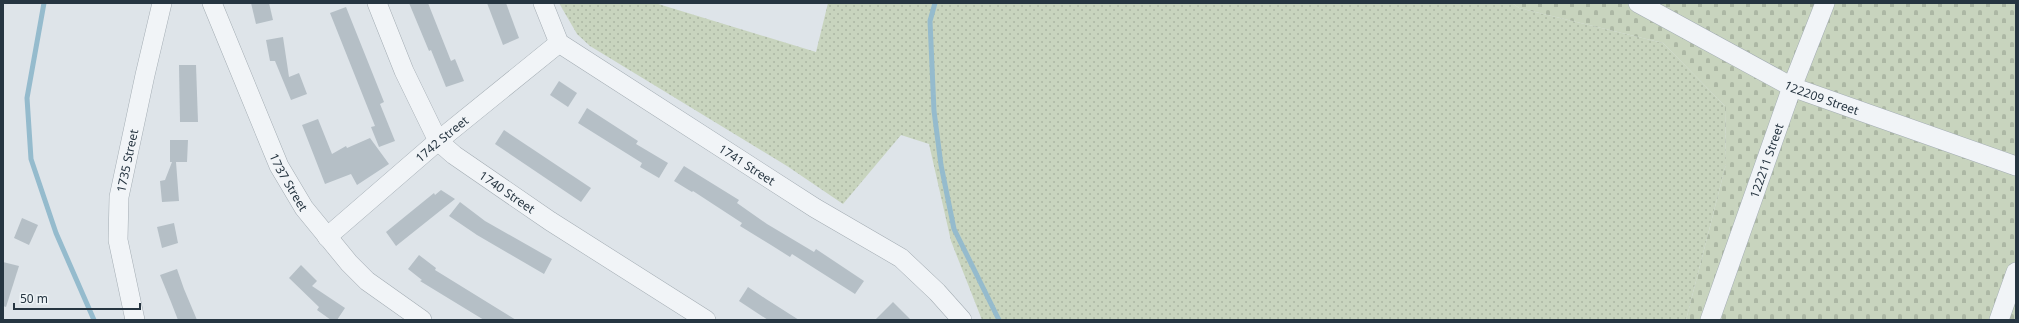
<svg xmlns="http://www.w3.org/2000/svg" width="2019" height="323" font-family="'Noto Sans',sans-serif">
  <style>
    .grass { fill: url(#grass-dots) }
    .cemetery { fill: url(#cemetery-stones) }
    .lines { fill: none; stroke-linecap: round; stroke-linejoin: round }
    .stream { stroke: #95bbcd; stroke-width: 5 }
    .building { fill: #b5bfc6 }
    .minor-casing { stroke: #a3acb3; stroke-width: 20 }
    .minor { stroke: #f1f4f7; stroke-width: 19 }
    .labels { text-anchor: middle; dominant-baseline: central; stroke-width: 3; stroke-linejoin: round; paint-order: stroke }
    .street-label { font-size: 12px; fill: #263541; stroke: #edf3f6 }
  </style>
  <defs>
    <pattern id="grass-dots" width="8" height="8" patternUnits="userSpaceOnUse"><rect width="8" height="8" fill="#c8d4be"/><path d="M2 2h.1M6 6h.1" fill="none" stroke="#acb7a4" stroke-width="1.8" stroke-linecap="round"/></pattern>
    <pattern id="cemetery-stones" width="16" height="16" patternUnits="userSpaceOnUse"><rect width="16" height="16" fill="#c8d4be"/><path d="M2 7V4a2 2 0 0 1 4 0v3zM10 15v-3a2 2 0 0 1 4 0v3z" fill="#acb7a4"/></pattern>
  </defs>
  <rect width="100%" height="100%" fill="#dee4e9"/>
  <polygon class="grass" points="559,3 655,3 816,52 828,3 1512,3 1519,8 1663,43 1725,106 1726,164 1686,320 982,320 951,241 929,144 901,135 843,204 787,166 590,46 577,34"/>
  <polygon class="cemetery" points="1512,3 2016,3 2016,320 1686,320 1726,164 1725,106 1663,43 1519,8"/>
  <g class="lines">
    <g class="stream">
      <polyline points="44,3 27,98 31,159 56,233 94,320"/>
      <polyline points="935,3 930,21 934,111 941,165 954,229 999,320"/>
    </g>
  </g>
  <g class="building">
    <polygon points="251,3 269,3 273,20 256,24"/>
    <polygon points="409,3 428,3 451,61 455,59 464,81 446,87 431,50 429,51"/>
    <polygon points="487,3 506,3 519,38 503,45"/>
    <polygon points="346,7 384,102 380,104 395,141 379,147 371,127 375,126 330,13"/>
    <polygon points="283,37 289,77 299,73 307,94 291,100 275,61 270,61 266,40"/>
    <polygon points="179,65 196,65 198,122 180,122"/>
    <polygon points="559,81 577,93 568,107 550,95"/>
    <polygon points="587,108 638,141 636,144 668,163 659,178 640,167 642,163 578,123"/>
    <polygon points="318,119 332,154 346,146 347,148 370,138 389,164 357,185 351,174 325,184 302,125"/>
    <polygon points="504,130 591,188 581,202 495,144"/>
    <polygon points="170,140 188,140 187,162 176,162 179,201 162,202 160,181 165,180 172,162 170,162"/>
    <polygon points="684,166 739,200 737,203 767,224 814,252 816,249 864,281 855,294 792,254 790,257 771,245 740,226 742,223 693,191 692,192 674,181"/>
    <polygon points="441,190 455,199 396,246 386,232 434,193 435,195"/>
    <polygon points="460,202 485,221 552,259 544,274 477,235 449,216"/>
    <polygon points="22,218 38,225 29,245 14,238"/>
    <polygon points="174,223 178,243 162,248 157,227"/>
    <polygon points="419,255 436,268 435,270 516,320 484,320 420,281 422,280 408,269"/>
    <polygon points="3,262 19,266 6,307 3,306"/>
    <polygon points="301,265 317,281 312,286 345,308 337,320 331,320 317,310 319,307 289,278"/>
    <polygon points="177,269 184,289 197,320 178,320 171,302 160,275"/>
    <polygon points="748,287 766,299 799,320 768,320 739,301"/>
    <polygon points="893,302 911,320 875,320"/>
  </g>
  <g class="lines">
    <g class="minor-casing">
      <g id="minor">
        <path id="s1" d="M212,3L279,166L304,208L349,263L367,281L422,320"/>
        <path id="s2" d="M377,3L404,71L438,141L454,155L550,221L706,320"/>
        <path id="s3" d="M543,3L559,43L815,208L901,258L937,292L962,320"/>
        <path id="s4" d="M1638,3L1792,87L2016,166"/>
        <path id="s5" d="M327,237L438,141L559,43"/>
        <path id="s6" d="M135,320L118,240L119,197L145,75L162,3"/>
        <path id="s7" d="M1710,320L1792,87L1825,3"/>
        <polyline points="1999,320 2016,272"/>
      </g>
    </g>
    <use href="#minor" class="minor"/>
  </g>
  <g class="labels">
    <g class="street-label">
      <text stroke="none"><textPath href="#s4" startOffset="207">122209 Street</textPath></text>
      <text stroke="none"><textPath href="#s5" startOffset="151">1742 Street</textPath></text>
      <text stroke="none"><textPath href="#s6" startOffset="162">1735 Street</textPath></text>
      <text stroke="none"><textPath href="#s7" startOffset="169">122211 Street</textPath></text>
      <text stroke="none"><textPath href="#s3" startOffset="267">1741 Street</textPath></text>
      <text stroke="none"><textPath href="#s1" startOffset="195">1737 Street</textPath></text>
      <text stroke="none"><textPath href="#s2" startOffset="237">1740 Street</textPath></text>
    </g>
  </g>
  <rect width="2019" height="323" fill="none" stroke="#263541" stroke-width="8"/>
  <path d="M14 303v6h126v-6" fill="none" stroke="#263541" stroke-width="2"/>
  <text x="20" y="303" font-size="12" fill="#263541" stroke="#edf3f6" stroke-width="3" paint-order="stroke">50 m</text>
</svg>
